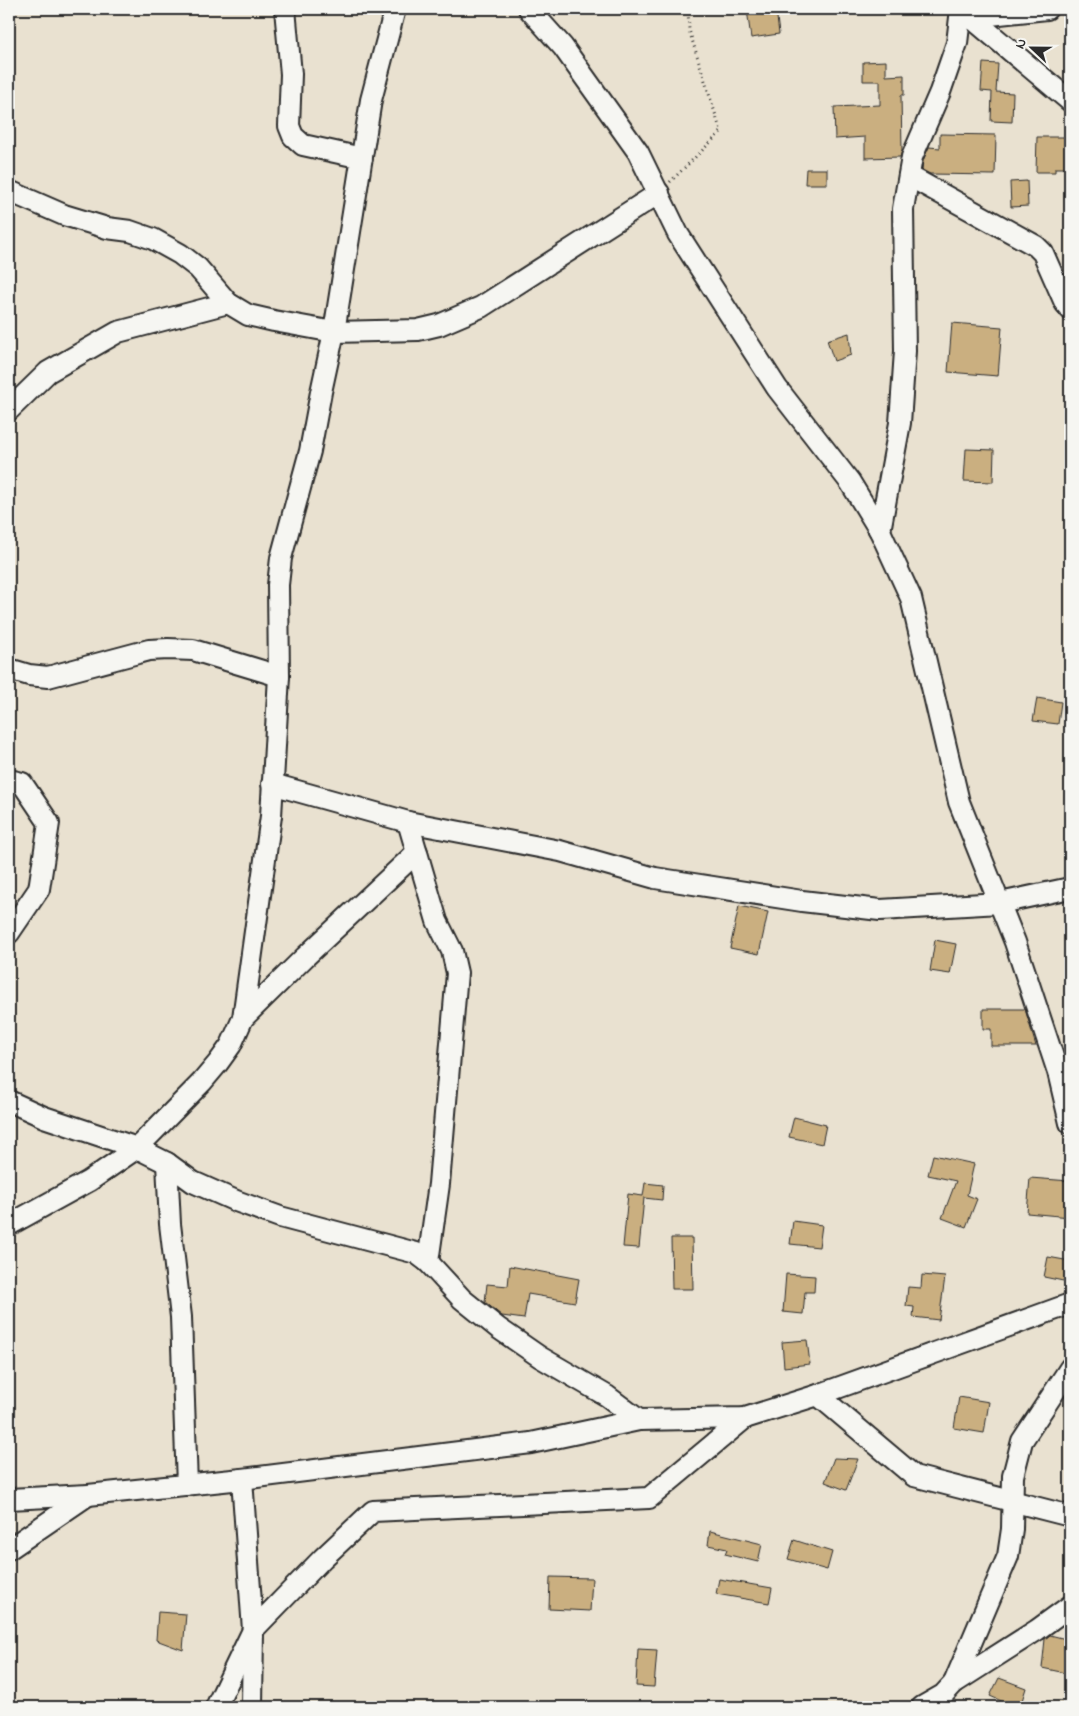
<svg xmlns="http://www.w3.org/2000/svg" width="1079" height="1716" font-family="'Indie Flower',sans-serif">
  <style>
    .building { fill: #caaf80; stroke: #2b2b2b }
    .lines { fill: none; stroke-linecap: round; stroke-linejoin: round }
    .minor-casing { stroke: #2b2b2b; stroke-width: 24 }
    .path { stroke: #2b2b2b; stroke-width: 3; stroke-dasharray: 1 4; stroke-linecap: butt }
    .minor { stroke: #f6f6f2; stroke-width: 20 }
  </style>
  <rect width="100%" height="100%" fill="#e9e1d0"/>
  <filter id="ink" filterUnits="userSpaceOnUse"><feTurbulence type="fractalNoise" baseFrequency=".02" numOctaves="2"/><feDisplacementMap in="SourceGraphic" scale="10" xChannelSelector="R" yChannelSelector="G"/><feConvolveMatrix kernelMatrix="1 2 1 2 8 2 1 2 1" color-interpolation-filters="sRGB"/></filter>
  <g filter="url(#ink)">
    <g class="building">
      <polygon points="754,9 776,9 779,34 751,38 747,10"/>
      <polygon points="886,61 886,76 904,75 904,95 901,95 902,151 900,157 865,158 865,137 835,139 834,107 880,105 880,81 863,81 863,62"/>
      <polygon points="983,63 998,64 996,92 1013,93 1012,122 991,121 992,92 981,91"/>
      <polygon points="940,134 996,135 995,175 930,174 922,170 923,160 929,147 940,148"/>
      <polygon points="1037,137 1070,137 1070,168 1055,168 1055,172 1036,172"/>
      <polygon points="806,169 827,169 827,184 805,184"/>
      <polygon points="1027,181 1028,206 1011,207 1010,182"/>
      <polygon points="952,323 1002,327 998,376 948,372"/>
      <polygon points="849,333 851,355 834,361 827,340"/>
      <polygon points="966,449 994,450 993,482 964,481"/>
      <polygon points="1037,698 1061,702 1058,724 1033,721"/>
      <polygon points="739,906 768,912 759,954 730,948"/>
      <polygon points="935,940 956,944 950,974 930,971"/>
      <polygon points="983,1009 1025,1009 1036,1046 991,1046 991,1029 983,1029"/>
      <polygon points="794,1117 826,1125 822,1144 789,1137"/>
      <polygon points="933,1155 974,1164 967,1195 977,1199 966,1227 942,1218 956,1181 928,1175"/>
      <polygon points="1030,1178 1070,1181 1070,1217 1027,1213"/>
      <polygon points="645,1183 663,1185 662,1200 644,1198 639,1248 623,1247 628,1194 643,1196"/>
      <polygon points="793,1221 822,1225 819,1247 790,1244"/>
      <polygon points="671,1238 692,1238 693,1289 672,1289"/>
      <polygon points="1048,1257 1070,1261 1068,1282 1044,1277"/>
      <polygon points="510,1266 579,1279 575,1302 528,1294 524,1319 502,1316 485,1302 487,1284 508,1286"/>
      <polygon points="786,1274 815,1276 814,1292 805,1292 803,1314 783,1312"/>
      <polygon points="922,1275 945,1277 939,1320 913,1317 914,1307 906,1306 908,1287 921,1288"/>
      <polygon points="807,1340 810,1364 784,1367 782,1342"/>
      <polygon points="959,1397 989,1402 984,1433 954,1428"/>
      <polygon points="834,1458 858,1459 846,1490 825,1482"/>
      <polygon points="710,1531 762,1544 758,1562 725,1554 727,1549 708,1545"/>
      <polygon points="794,1540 832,1552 827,1570 788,1559"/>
      <polygon points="550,1577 592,1578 590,1611 549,1609"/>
      <polygon points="719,1579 772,1588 769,1603 716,1594"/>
      <polygon points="158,1612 186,1614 183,1650 156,1640"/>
      <polygon points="1050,1635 1070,1640 1070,1674 1042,1668 1045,1639"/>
      <polygon points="638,1649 657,1650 654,1687 636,1686"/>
      <polygon points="999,1678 1026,1688 1020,1707 1015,1707 990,1696"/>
    </g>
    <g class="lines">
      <g class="minor-casing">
        <g id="minor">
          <polyline points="285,9 291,74 289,126 293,136 303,145 362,158"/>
          <polyline points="529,9 563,47 638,152 678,234 777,388 850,482 880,531 911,598 959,802 1015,942 1058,1072 1070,1123"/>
          <polyline points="961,9 1070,101"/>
          <polyline points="971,17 1047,9"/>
          <polyline points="909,176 1036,246 1043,253 1065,303 1070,309"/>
          <polyline points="9,191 64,215 107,228 130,231 153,239 180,254 198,268 228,303 248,315 274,321 334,332 418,330 439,325 481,307 659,193"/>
          <polyline points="9,410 48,372 118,332 228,303"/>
          <polyline points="880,531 900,423 905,351 903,209 912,157 940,92 957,43 961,9"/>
          <polyline points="9,669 29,675 48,677 149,650 168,649 193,650 279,676"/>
          <polyline points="9,780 22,783 49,823 39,889 9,933"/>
          <polyline points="272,784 408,822 560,851 655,878 802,901 880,910 1000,903 1070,888"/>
          <polyline points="408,822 437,921 452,951 457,973 439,1184 428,1262"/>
          <polyline points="243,1018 305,957 417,852"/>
          <polyline points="9,1101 44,1117 137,1148 167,1163 193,1182 236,1201 280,1217 416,1253 428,1262 462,1299 498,1328 540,1357 607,1396 639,1420"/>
          <polyline points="167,1163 170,1224 181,1317 187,1485"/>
          <polyline points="9,1225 89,1181 137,1148 202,1082 218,1063 231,1045 243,1018 271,816 279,676 278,585 281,558 310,451 321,392 334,332 371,100 395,9"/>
          <polyline points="818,1395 914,1476 1070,1516"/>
          <polyline points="242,1479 253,1630 252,1707"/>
          <polyline points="9,1499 88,1495 242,1479 531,1443 639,1420 745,1418 818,1395 1070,1304"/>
          <polyline points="9,1549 88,1495"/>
          <polyline points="954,1683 1008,1556 1012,1529 1013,1476 1022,1441 1070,1368"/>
          <polyline points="216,1707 253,1630 323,1558 373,1511 649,1498 745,1418"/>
          <polyline points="922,1707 943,1695 954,1683 1037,1630 1070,1606"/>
        </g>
      </g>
      <polyline class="path" points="670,182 721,132 689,30 688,9"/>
      <use href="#minor" class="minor"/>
    </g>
  </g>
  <rect width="1079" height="1716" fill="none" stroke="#f6f6f2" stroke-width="30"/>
  <rect x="15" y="15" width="1049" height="1686" fill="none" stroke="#2b2b2b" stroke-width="2" filter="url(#ink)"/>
  <g transform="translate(1032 48) rotate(292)" stroke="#f6f6f2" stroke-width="4" paint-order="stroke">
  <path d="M0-4L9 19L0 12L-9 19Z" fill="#2b2b2b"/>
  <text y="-8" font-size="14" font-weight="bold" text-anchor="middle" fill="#2b2b2b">N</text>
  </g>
</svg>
